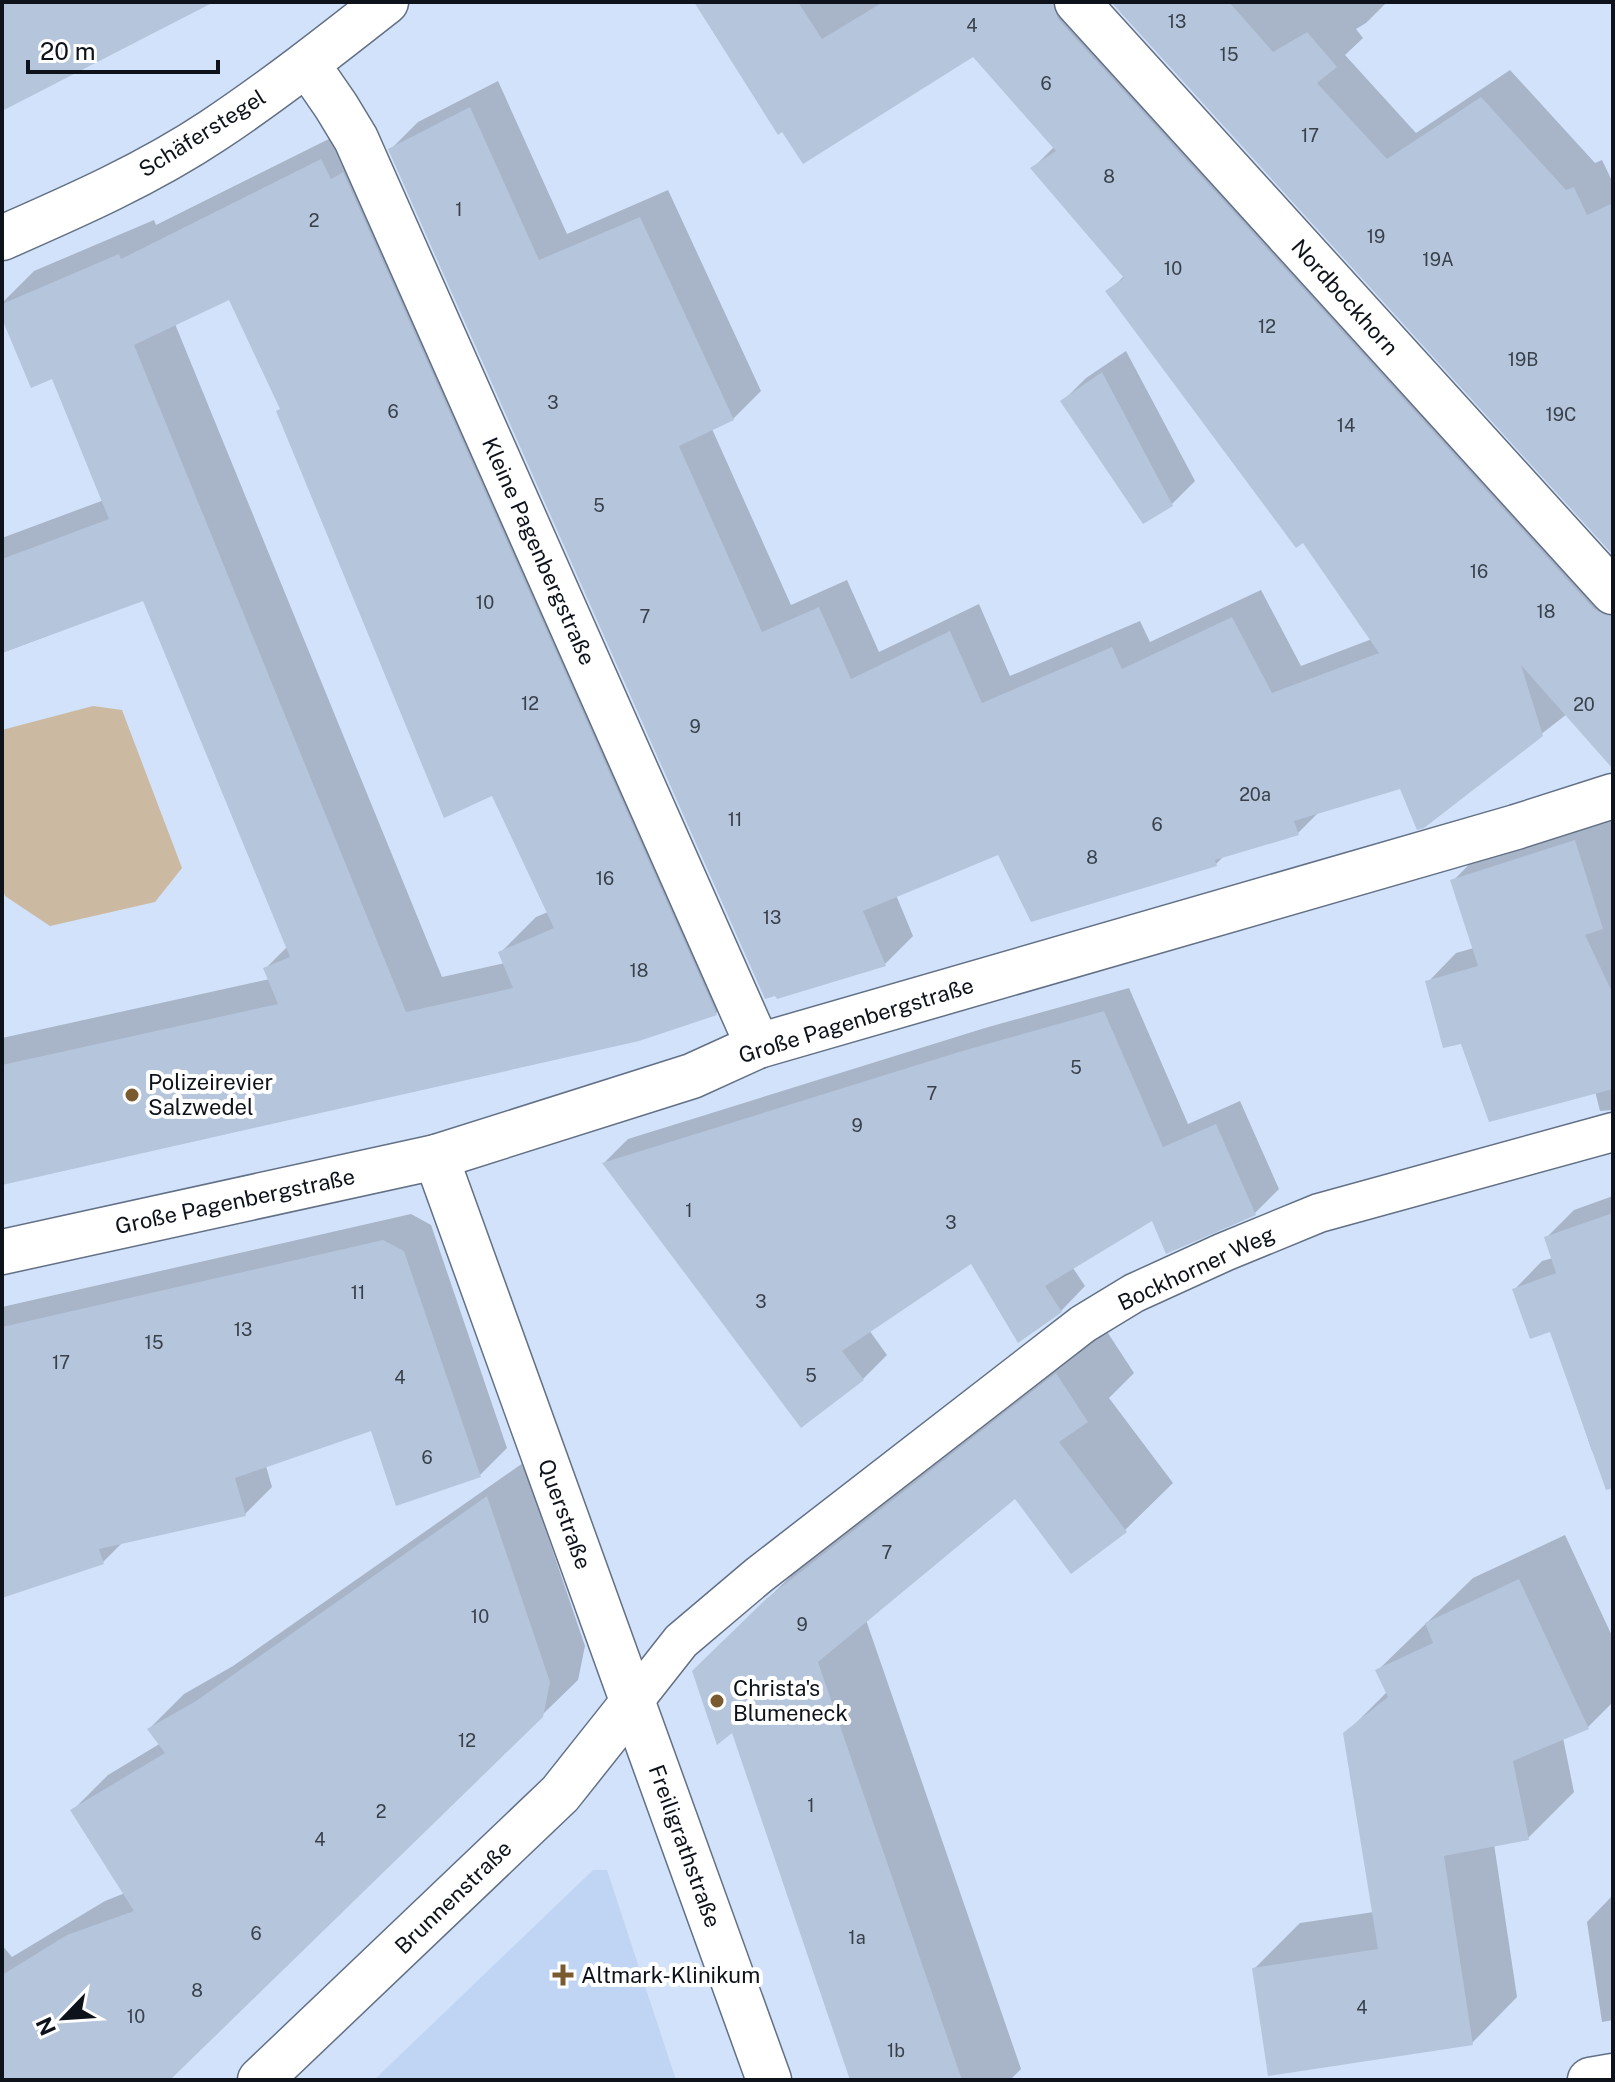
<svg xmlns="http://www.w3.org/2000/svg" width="1615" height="2082" font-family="'Public Sans',sans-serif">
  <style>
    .built { fill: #c0d5f3 }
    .grass { fill: #ccb9a2 }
    .shadow { fill: #0003; fill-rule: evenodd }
    .building { fill: #b5c5dc; fill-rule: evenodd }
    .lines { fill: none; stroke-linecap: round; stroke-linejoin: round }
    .lane-casing { stroke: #627085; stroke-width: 41 }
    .street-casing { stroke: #627085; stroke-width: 47 }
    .lane { stroke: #fff; stroke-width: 38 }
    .street { stroke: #fff; stroke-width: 44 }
    .poi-dot { fill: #7a5b30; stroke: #fff; stroke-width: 3 }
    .labels { text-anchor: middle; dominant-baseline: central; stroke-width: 8; stroke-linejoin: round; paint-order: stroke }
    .number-label { font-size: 18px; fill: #38404b }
    .street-label { font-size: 22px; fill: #0e131b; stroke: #fff }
    .poi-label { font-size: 22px; fill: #0e131b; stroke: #fff; text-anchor: start }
  </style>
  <rect width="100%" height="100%" fill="#d2e2fa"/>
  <polygon class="built" points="593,1870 607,1870 676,2080 374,2080"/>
  <polygon class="grass" points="93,706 122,710 182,868 155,902 50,926 5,896 2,887 2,730"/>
  <g class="shadow">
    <polygon points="696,2 1096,2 1613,571 1613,766 1567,714 1423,826 1401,786 1320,811 1298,833 1225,855 1216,864 999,852 896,895 913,936 885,964 778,997 390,150 418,122 498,81 567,234 668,190 761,391 733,419 712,429 791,605 847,580 879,652 979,604 1010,676 1140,621 1150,642 1261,590 1301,666 1372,639 1302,537 1108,292 1124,276 1033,168 1055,146 974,55 803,161"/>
    <polygon points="1113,2 1387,2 1366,23 1356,29 1363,38 1345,55 1416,133 1510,70 1595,163 1602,160 1613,183 1613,542"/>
    <path d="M357,125L751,978L716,1013L2,1183V1038L270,979L265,969L287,947L144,599L2,653V538L104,500L53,376L2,314V303L34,271L154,220L156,225ZM230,298L282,408L493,794L548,912L536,917L500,953L505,963L442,977L175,324Z"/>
    <polygon points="1126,351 1195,481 1172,504 1063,401 1086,378"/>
    <polygon points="1613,809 1613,1110 1600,1111 1595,1091 1463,1042 1428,982 1456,953 1474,948 1453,881 1481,852"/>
    <polygon points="1129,988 1188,1124 1240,1101 1279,1189 1255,1213 1153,1218 1073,1268 1085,1286 1061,1311 972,1261 869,1330 887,1355 863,1379 604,1163 628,1139 985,1028"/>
    <polygon points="1613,1196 1613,1444 1592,1451 1551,1330 1514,1290 1542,1261 1553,1258 1546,1238 1574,1210"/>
    <polygon points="411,1214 431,1225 507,1448 480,1475 372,1428 266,1466 272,1487 245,1514 124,1541 103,1562 2,1596 2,1307"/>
    <polygon points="1104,1327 1134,1373 1109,1398 1173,1483 1125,1530 1015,1496 866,1620 1021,2069 1010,2080 852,2080 732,1730 694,1672 815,1552"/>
    <polygon points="523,1463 585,1646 578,1680 166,2080 2,2080 2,1945 12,1957 105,1901 125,1893 72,1811 108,1775 161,1743 149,1729 184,1694 233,1666"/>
    <polygon points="1565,1535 1613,1638 1613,1702 1588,1727 1563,1738 1574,1792 1528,1838 1494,1844 1517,1997 1472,2043 1254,1969 1300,1923 1374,1912 1346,1733 1387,1692 1378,1670 1473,1578"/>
    <polygon points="1613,1895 1613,2020 1602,2022 1587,1922"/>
  </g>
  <g class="building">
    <polygon points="2,2 214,2 2,111"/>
    <polygon points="694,2 798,2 822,39 883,2 1053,2 1058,19 1594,609 1605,615 1613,616 1613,769 1521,665 1543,736 1424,828 1417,830 1400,789 1294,821 1299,835 1215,860 1217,866 1031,922 998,855 863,911 886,966 777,999 775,996 765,999 388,149 470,107 539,260 640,217 734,420 679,446 762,632 819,607 851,679 950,631 982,703 1112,647 1122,669 1232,617 1272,693 1379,653 1303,543 1296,548 1105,291 1124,278 1030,168 1056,151 973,57 803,164 782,132 778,135"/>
    <polygon points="1111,2 1229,2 1273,52 1307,32 1337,67 1317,83 1387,159 1481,97 1566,190 1574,187 1587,215 1613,203 1613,555"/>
    <path d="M321,159L331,179L343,172L717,1015L639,1041L2,1185V1065L278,1004L263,968L290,957L143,601L2,653V559L109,519L52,379L31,388L2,319V304L119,254L121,259ZM229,300L280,409L276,411L444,818L492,796L554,928L498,952L513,988L406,1012L134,345Z"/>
    <polygon points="1102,372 1173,506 1143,524 1060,401"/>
    <polygon points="1575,840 1603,929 1585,935 1613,994 1613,1089 1489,1122 1461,1044 1443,1048 1425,981 1478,966 1450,880"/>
    <polygon points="1104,1011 1163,1147 1216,1124 1256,1215 1166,1254 1152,1221 1045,1286 1062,1312 1018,1343 971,1264 842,1351 864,1380 801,1428 602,1163 959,1052"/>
    <polygon points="1613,1213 1613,1488 1606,1490 1550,1332 1530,1339 1512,1289 1556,1273 1544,1237"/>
    <polygon points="383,1240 404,1251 481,1477 396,1506 371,1431 235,1478 246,1516 99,1549 104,1564 2,1598 2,1327"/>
    <polygon points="1056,1373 1088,1422 1059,1442 1127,1532 1071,1574 1015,1499 818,1662 962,2080 850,2080 732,1733 717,1745 692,1671 766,1599"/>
    <polygon points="487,1496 550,1682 543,1717 170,2080 2,2080 2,1975 67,1935 134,1911 70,1810 165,1753 147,1729 196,1701"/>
    <polygon points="1519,1579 1589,1729 1513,1761 1529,1840 1444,1856 1473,2045 1268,2076 1252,1968 1378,1949 1343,1733 1388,1697 1375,1670 1433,1643 1425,1623"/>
  </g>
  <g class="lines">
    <g class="lane-casing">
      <polyline id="lane" points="633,1702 681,1641 759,1575 1083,1324 1134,1293 1224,1252 1319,1213 1613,1132"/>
    </g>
    <g class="street-casing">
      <g id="street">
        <polyline points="1077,2 1613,592"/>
        <polyline points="307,64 336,106 356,139 758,1046"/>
        <path d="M2,238C75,206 148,174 214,130C274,90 330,46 386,2"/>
        <polyline points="436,1157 769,2080"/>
        <polyline points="2,1252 436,1157 692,1076 758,1046 1516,827 1613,796"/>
        <polyline points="260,2080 560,1794 633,1702"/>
        <polyline points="1590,2080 1613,2076"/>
      </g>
    </g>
    <use href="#lane" class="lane"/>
    <use href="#street" class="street"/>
  </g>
  <g class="poi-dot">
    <circle cx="132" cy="1095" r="8"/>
    <circle cx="717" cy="1701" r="8"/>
    <path d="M559 1963h8v8h8v8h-8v8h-8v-8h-8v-8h8z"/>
  </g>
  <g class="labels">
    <g class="number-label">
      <text x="1177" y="21">13</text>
      <text x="972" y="25">4</text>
      <text x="1229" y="54">15</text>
      <text x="1046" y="83">6</text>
      <text x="1310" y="135">17</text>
      <text x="1109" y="176">8</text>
      <text x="459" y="209">1</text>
      <text x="314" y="220">2</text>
      <text x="1376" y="236">19</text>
      <text x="1438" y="259">19A</text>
      <text x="1173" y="268">10</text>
      <text x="1267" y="326">12</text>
      <text x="1523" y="359">19B</text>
      <text x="553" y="402">3</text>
      <text x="393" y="411">6</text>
      <text x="1561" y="414">19C</text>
      <text x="1346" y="425">14</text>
      <text x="599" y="505">5</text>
      <text x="1479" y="571">16</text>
      <text x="485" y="602">10</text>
      <text x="1546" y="611">18</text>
      <text x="645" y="616">7</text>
      <text x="530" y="703">12</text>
      <text x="1584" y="704">20</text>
      <text x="695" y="726">9</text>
      <text x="1255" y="794">20a</text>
      <text x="735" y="819">11</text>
      <text x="1157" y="824">6</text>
      <text x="1092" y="857">8</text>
      <text x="605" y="878">16</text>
      <text x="772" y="917">13</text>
      <text x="639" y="970">18</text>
      <text x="1076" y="1067">5</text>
      <text x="932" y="1093">7</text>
      <text x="857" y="1125">9</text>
      <text x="689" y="1210">1</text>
      <text x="951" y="1222">3</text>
      <text x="358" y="1292">11</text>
      <text x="761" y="1301">3</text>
      <text x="243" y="1329">13</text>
      <text x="154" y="1342">15</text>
      <text x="61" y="1362">17</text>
      <text x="811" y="1375">5</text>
      <text x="400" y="1377">4</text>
      <text x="427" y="1457">6</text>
      <text x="887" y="1552">7</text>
      <text x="480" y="1616">10</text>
      <text x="802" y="1624">9</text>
      <text x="467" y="1740">12</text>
      <text x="811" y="1805">1</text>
      <text x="381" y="1811">2</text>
      <text x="320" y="1839">4</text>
      <text x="256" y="1933">6</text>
      <text x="857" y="1937">1a</text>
      <text x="197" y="1990">8</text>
      <text x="1362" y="2007">4</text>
      <text x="136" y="2016">10</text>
      <text x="896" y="2050">1b</text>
    </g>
    <g class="street-label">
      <text transform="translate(202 133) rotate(-32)">Schäferstegel</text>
      <text transform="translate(1345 297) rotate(48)">Nordbockhorn</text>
      <text transform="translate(539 551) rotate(66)">Kleine Pagenbergstraße</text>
      <text transform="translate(856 1020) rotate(-17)">Große Pagenbergstraße</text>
      <text transform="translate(235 1201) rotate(-12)">Große Pagenbergstraße</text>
      <text transform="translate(1196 1268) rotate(-25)">Bockhorner Weg</text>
      <text transform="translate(565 1514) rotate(70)">Querstraße</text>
      <text transform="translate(685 1846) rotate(70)">Freiligrathstraße</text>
      <text transform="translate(453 1897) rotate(-44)">Brunnenstraße</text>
    </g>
    <g class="poi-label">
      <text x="148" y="1082">Polizeirevier<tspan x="148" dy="25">Salzwedel</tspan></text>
      <text x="733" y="1688">Christa's<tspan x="733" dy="25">Blumeneck</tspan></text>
      <text x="581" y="1975">Altmark-Klinikum</text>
    </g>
  </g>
  <rect width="1615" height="2082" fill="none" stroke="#0e131b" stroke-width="8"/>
  <g transform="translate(64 2018) rotate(245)" stroke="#ffffff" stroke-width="6" paint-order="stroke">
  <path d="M0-6L14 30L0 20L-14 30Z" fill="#0e131b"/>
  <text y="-12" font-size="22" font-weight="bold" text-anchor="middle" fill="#0e131b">N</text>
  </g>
  <path d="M28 60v12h190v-12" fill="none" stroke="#0e131b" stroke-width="4"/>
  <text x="40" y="60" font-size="24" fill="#0e131b" stroke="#ffffff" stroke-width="6" paint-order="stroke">20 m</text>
</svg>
